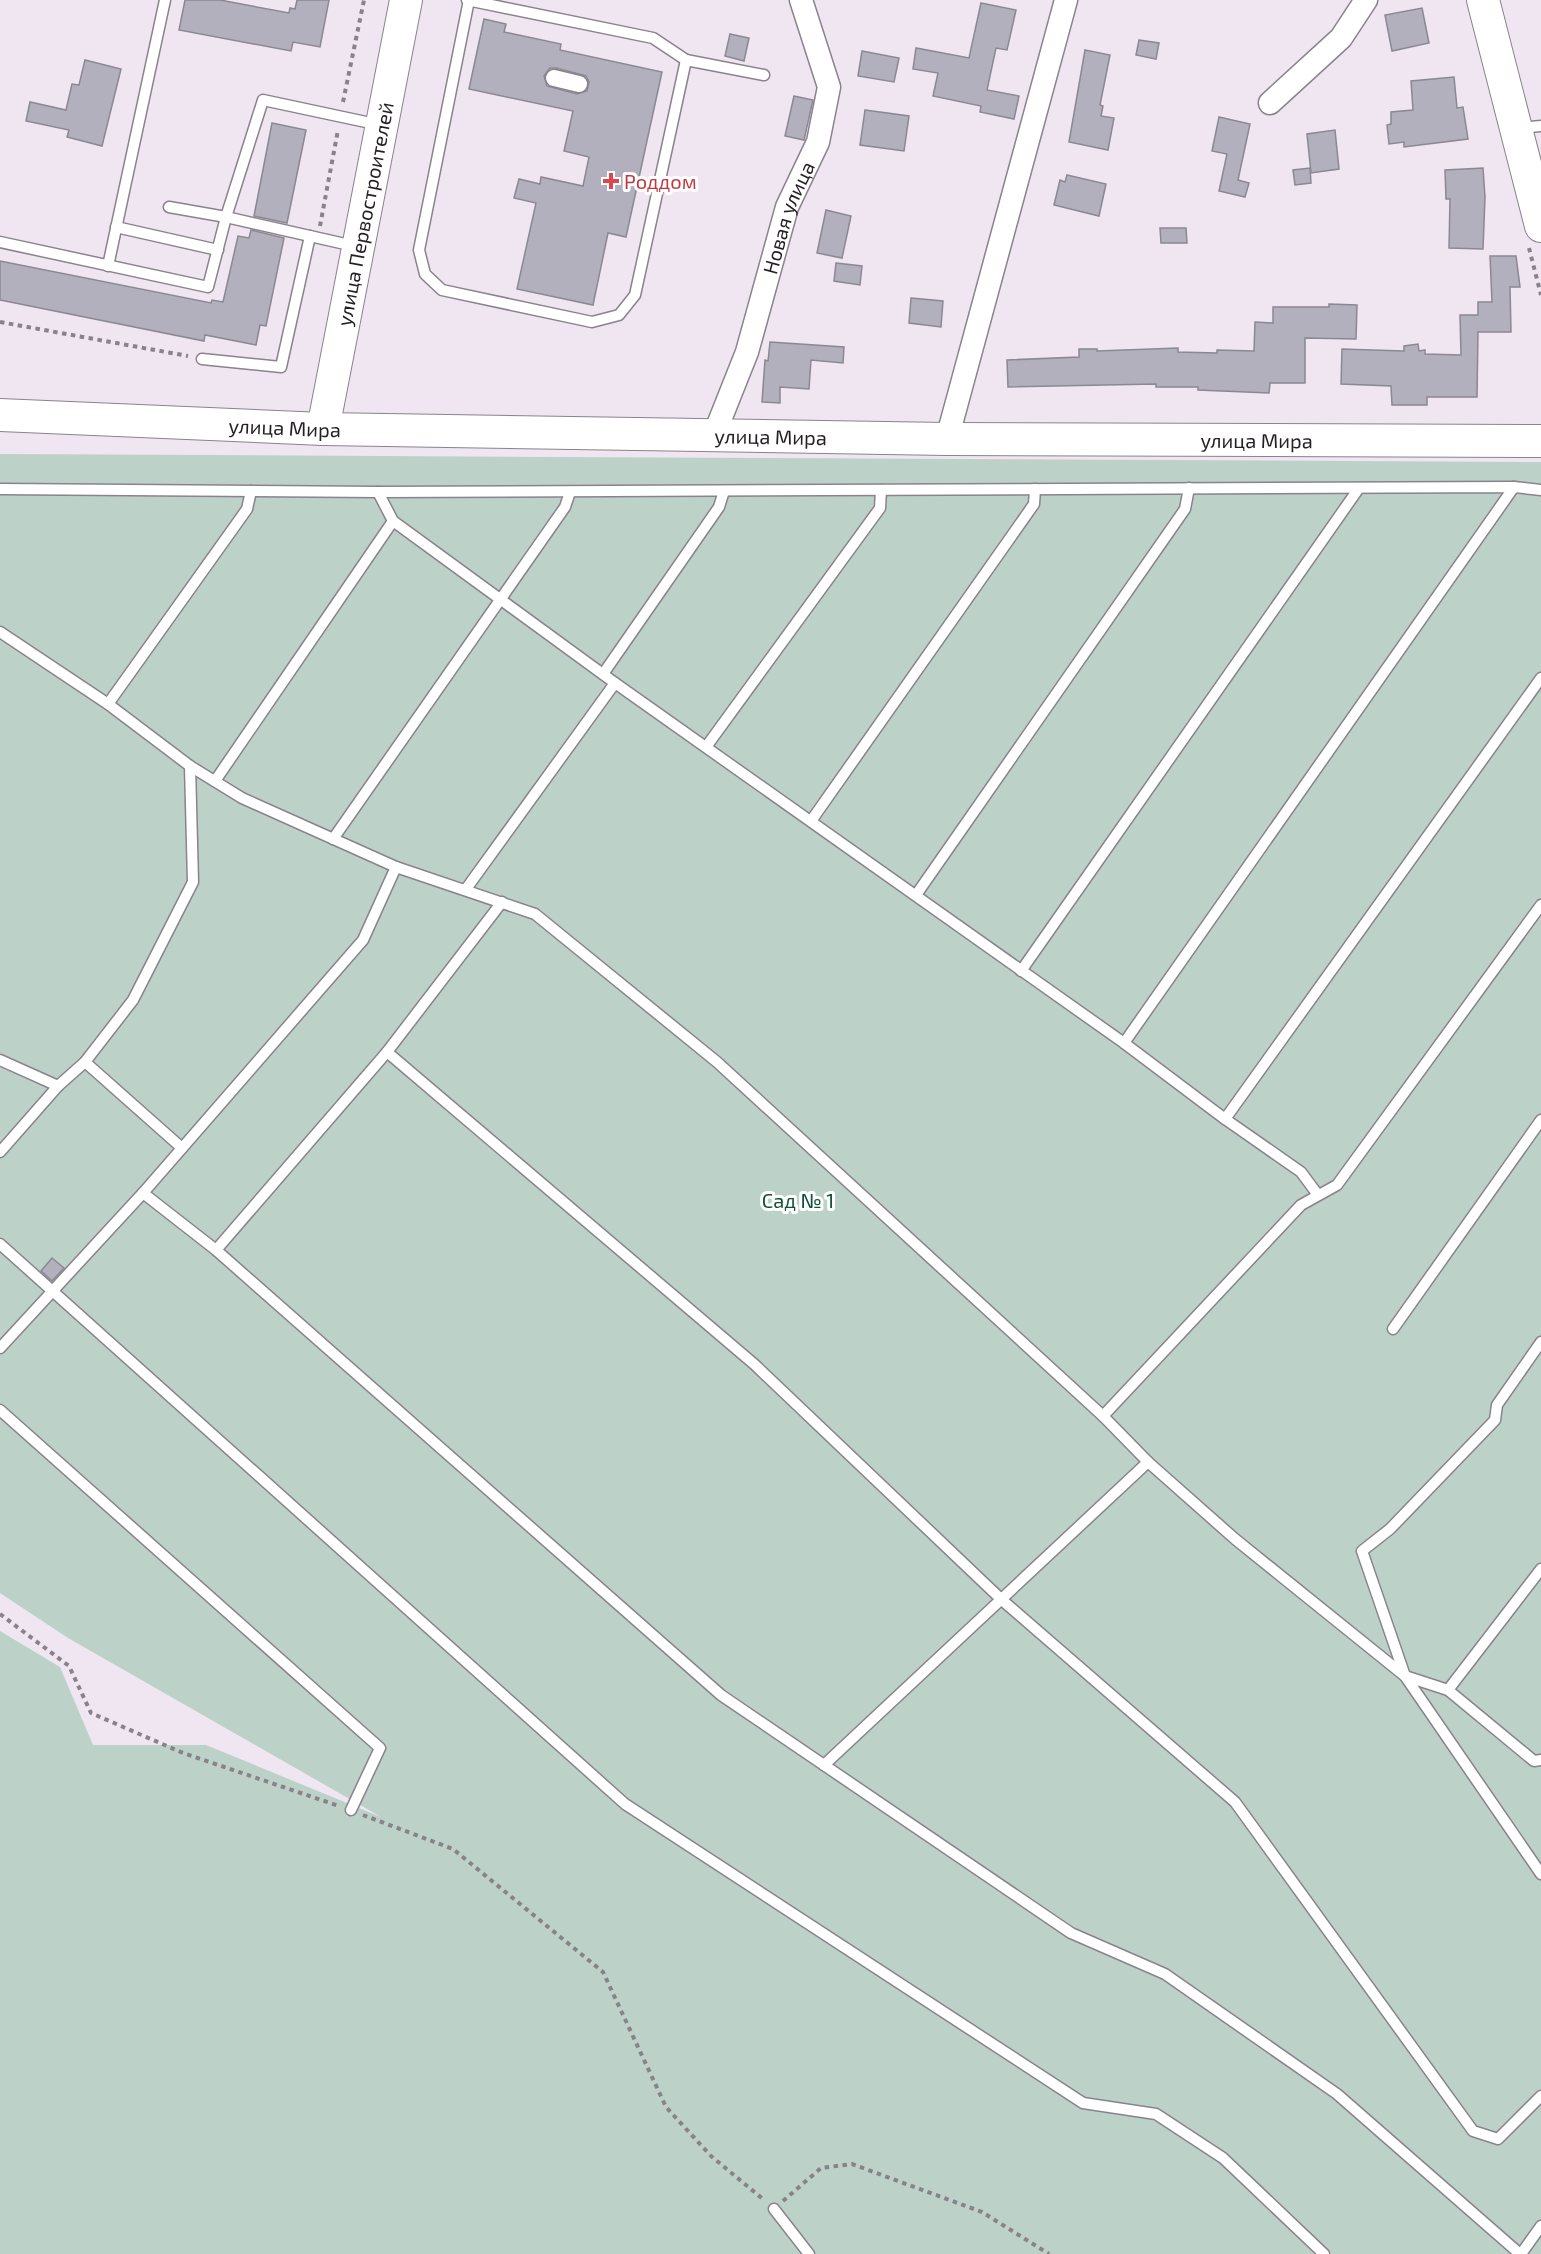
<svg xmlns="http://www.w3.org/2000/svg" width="1541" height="2254" font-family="'Exo 2',sans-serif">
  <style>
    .green { fill: #bcd2c8 }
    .building { fill: #b2b0bc; stroke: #8a8893; stroke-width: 1.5; fill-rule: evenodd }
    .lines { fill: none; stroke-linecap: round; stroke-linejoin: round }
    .service-casing { stroke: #8a828c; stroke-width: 13 }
    .pedestrian-casing { stroke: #8a828c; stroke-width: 19 }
    .minor-casing { stroke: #8a828c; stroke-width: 25 }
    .secondary-casing { stroke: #8a828c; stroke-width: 34 }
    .path { stroke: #89828a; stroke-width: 4; stroke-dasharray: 4.5 4.5; stroke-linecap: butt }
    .service { stroke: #fff; stroke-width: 10 }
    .pedestrian { stroke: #fff; stroke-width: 16 }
    .minor { stroke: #fff; stroke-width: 22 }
    .secondary { stroke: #fff; stroke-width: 32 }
    .health-dot { fill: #e0444e; stroke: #fff; stroke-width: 2 }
    .labels { text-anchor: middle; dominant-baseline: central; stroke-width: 6; stroke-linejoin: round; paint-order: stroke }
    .health-label { font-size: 20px; fill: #be3a42; stroke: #fff; text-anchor: start }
    .street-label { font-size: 20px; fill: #231f23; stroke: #fff }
    .park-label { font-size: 20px; fill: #0f513a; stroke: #fff }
  </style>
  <rect width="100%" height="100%" fill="#efe6f1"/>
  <polygon class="green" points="0,454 1541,462 1541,2254 0,2254 0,1631 60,1667 93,1745 206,1745 381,1817 68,1638 0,1593"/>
  <g class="building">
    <polygon points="185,0 220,0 289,13 290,8 295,9 297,0 329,0 320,47 293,42 291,51 179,30"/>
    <polygon points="981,3 1016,10 1007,50 996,48 987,90 1019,96 1014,119 980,112 981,106 933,96 938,73 913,69 916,48 969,58"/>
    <polygon points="1422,8 1429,43 1392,51 1385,15"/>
    <path d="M484,19L506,24L504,32L561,44L560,50L662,72L626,237L608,233L593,305L517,289L536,203L514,198L519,179L540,184L541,177L583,186L589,157L564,151L573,111L469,89ZM550,68H556L586,76L589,82L587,91L577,94L547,86L544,76Z"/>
    <polygon points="730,34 749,38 744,61 725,56"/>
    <polygon points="1139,40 1159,43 1156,59 1136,55"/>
    <polygon points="1085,50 1110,55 1100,105 1103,106 1101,116 1114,118 1108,150 1069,142"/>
    <polygon points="862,51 899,58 894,82 858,76"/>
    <polygon points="85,60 121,69 102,146 67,137 69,130 26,121 30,102 66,110 72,84 79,85"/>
    <polygon points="1454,77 1457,108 1463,107 1468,139 1404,147 1404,142 1389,144 1387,125 1391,124 1391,112 1413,110 1411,81"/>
    <polygon points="794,96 813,100 804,140 785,136"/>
    <polygon points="865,110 909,116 904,151 860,145"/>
    <polygon points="1219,117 1250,124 1238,180 1249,183 1245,197 1219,191 1227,154 1212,151"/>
    <polygon points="272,123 306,130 287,223 254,216"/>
    <polygon points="1335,130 1339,169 1311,173 1307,134"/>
    <polygon points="1310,168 1311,183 1295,185 1293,170"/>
    <polygon points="1483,168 1485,197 1483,249 1449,248 1450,199 1446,199 1445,170"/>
    <polygon points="1067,175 1106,184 1099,216 1054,205 1060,180 1065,182"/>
    <polygon points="826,210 851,216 842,258 817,253"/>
    <polygon points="1160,228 1186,228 1187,243 1161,243"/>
    <polygon points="251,230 284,238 266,326 260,325 256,345 205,335 204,341 0,300 0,261 211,303 212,300 223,302 238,236 249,238"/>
    <polygon points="1490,256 1516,256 1520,287 1510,287 1511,332 1478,332 1477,397 1427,397 1427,405 1392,405 1391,386 1341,384 1342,349 1404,351 1404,346 1418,344 1419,351 1425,350 1425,354 1461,355 1460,315 1478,315 1478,302 1492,302"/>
    <polygon points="836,263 862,266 860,285 834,281"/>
    <polygon points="911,298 943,301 941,327 909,323"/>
    <polygon points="1329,304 1357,305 1356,339 1305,338 1305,383 1270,383 1269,393 1198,390 1198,387 1156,387 1156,384 1008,387 1007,360 1079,357 1079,349 1097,349 1097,351 1178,348 1178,352 1217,353 1217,350 1254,351 1255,322 1273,323 1273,307 1329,307"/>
    <polygon points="770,342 844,347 843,363 811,360 809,389 780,387 780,403 762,402 765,360 768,361"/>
    <polygon points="52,1258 64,1268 52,1281 41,1271"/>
  </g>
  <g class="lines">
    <g class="service-casing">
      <g id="service">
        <polyline points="467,0 653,38 686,60"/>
        <polyline points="469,0 419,250 425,274 442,290 592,322 619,315 635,295 686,60 764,75"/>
        <polyline points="1519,128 1541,126"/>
        <polyline points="169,207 226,217 354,246"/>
        <polyline points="116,227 218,250"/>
        <polyline points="0,242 208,287 226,217 263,100 380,125"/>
        <polyline points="108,266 165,0"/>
        <polyline points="202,359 281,367 310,236"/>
        <polyline points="0,489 378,492 1514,487 1541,490"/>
        <polyline points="378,492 393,521 615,683 1124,1043 1225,1119 1301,1172 1318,1195"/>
        <polyline points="0,632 108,704 190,766 242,798 396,867 535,914 717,1062 1103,1416 1148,1462 1235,1539 1405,1676 1541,1874"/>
        <polyline points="603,674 719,507 724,491"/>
        <polyline points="108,704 247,509 251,491"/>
        <polyline points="706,747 880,508 881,490"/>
        <polyline points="215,781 393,521"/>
        <polyline points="811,821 1034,504 1035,489"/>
        <polyline points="333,839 565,507 570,492"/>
        <polyline points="466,889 615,683"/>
        <polyline points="916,895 1185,509 1189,488"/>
        <polyline points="1021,971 1359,488"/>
        <polyline points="1124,1043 1514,487"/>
        <polyline points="387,1052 754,1364 1002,1600 1235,1802 1473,2131 1498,2139 1541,2096"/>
        <polyline points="0,1060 58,1086"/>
        <polyline points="85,1062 182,1148"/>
        <polyline points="1225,1119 1541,678"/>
        <polyline points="0,1152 58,1086 85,1062 133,1000 193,882 190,766"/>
        <polyline points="143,1193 216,1250 721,1695 1071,1933 1165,1974 1337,2094 1520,2254"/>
        <polyline points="0,1244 625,1804 1083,2103 1156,2114 1223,2158 1324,2254"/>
        <polyline points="216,1250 387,1052 502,902"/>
        <polyline points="1393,1329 1541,1120"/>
        <polyline points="1541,1342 1497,1405 1495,1420 1390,1529 1362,1551 1405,1676 1448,1690 1534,1761 1541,1760"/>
        <polyline points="0,1348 143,1193 363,940 396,867"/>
        <polyline points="0,1410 380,1748 351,1810"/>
        <polyline points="1103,1416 1301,1205 1337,1185 1541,905"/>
        <polyline points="1448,1690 1541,1569"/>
        <polyline points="824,1765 1148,1462"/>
        <polyline points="774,2209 809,2254"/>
        <polyline points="1521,2254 1541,2226"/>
      </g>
    </g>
    <g class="pedestrian-casing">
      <polyline id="pedestrian" points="554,78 579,84"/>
    </g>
    <g class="minor-casing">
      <g id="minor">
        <polyline points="1270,103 1341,38 1366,0"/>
        <path id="s1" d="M714,435L747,352L787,207L818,142L829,87L801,0"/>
        <polyline points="947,439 1066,0"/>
      </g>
    </g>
    <g class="secondary-casing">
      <g id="secondary">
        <polyline points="1483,0 1541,226"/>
        <path id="s2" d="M0,415L323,429L947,439L1541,441"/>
        <path id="s3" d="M323,429L406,0"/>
      </g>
    </g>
    <g class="path">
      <polyline points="343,102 364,0"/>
      <polyline points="320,226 338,130"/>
      <polyline points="1529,248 1541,295"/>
      <polyline points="0,322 188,356"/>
      <polyline points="0,1614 69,1666 91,1713 183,1753 339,1806"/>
      <polyline points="363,1815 453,1849 603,1972 666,2107 711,2156 764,2200"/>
      <polyline points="783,2201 821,2168 852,2164 982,2212 1049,2254"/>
    </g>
    <use href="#service" class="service"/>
    <use href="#pedestrian" class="pedestrian"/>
    <use href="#minor" class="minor"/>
    <use href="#secondary" class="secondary"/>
  </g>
  <path class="health-dot" d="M608 172h6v6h6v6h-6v6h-6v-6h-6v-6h6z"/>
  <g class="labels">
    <g class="health-label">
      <text x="624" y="181">Роддом</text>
    </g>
    <g class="street-label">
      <text stroke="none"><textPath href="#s3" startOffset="219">улица Первостроителей</textPath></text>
      <text stroke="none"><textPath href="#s1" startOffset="230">Новая улица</textPath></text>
      <text stroke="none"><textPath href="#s2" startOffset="285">улица Мира</textPath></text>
      <text stroke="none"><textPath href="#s2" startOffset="771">улица Мира</textPath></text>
      <text stroke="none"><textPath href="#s2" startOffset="1257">улица Мира</textPath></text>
    </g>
    <g class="park-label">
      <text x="798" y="1200">Сад № 1</text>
    </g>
  </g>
</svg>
